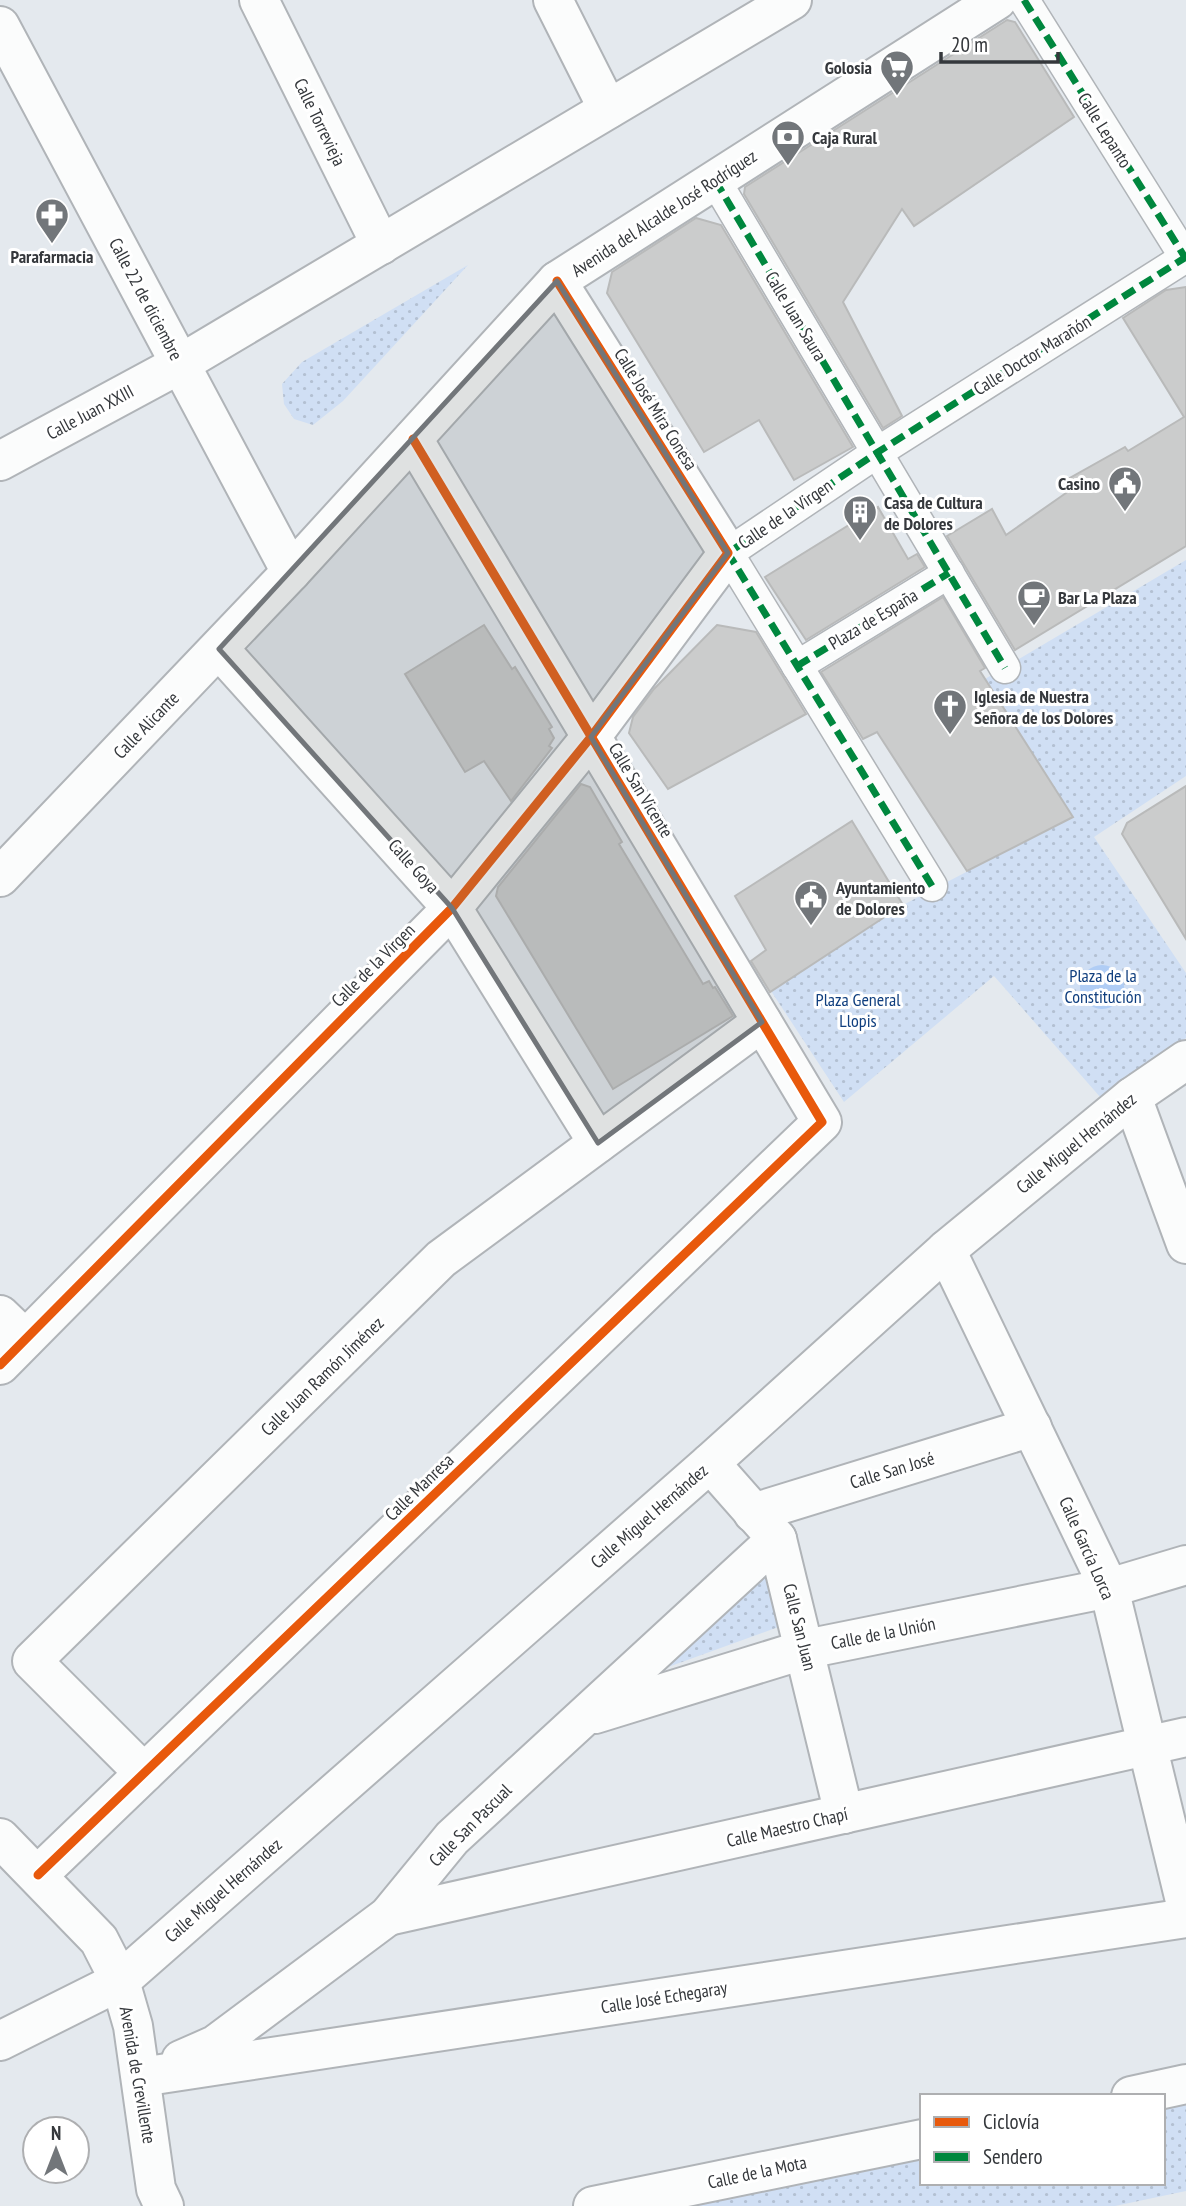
<svg xmlns="http://www.w3.org/2000/svg" width="1186" height="2206" font-family="'PT Sans Narrow',sans-serif">
  <style>
    .grass { fill: url(#grass-dots) }
    .water { fill: #b0cdf5 }
    .building { fill: #cbcccc; stroke: #b9baba; stroke-width: 2 }
    .lines { fill: none; stroke-linecap: round; stroke-linejoin: round }
    .pedestrian-casing { stroke: #b0b4b8; stroke-width: 33 }
    .minor-casing { stroke: #b0b4b8; stroke-width: 42 }
    .tertiary-casing { stroke: #b0b4b8; stroke-width: 42 }
    .pedestrian { stroke: #fbfcfc; stroke-width: 30 }
    .minor { stroke: #fbfcfc; stroke-width: 38 }
    .tertiary { stroke: #fbfcfc; stroke-width: 38 }
    .quiet { stroke: #00873e; stroke-width: 7; stroke-dasharray: 14 7; stroke-linecap: butt }
    .cycleway-casing { stroke: #fff; stroke-width: 13 }
    .cycleway { stroke: #e8590c; stroke-width: 9 }
    .marked { fill: #72767a; fill-opacity: 0.2; stroke: #72767a; stroke-width: 5; stroke-linejoin: round }
    .labels { text-anchor: middle; dominant-baseline: central; stroke-width: 6; stroke-linejoin: round; paint-order: stroke }
    .poi-label { font-size: 18px; font-weight: bold; fill: #35383c; stroke: #fff; text-anchor: start }
    .street-label { font-size: 18px; fill: #35383c; stroke: #fff }
    .park-label { font-size: 18px; fill: #0f3e7e; stroke: #fff }
  </style>
  <defs>
    <pattern id="grass-dots" width="8" height="8" patternUnits="userSpaceOnUse" patternTransform="scale(1.75)"><rect width="8" height="8" fill="#d0dff4"/><path d="M2 2h.1M6 6h.1" fill="none" stroke="#b3c0d2" stroke-width="1.8" stroke-linecap="round"/></pattern>
  </defs>
  <rect width="100%" height="100%" fill="#e4e9ee"/>
  <g class="grass">
    <polygon points="468,265 343,401 313,425 294,419 284,404 282,384 302,362"/>
    <polygon points="1186,560 1186,776 1094,837 1186,973 1186,1038 1101,1098 994,976 844,1102 771,991 903,905 1072,817 985,679"/>
    <polygon points="770,1566 784,1625 635,1679"/>
    <polygon points="1186,2100 1186,2191 1115,2206 669,2206 922,2154 922,2183 1163,2183 1163,2104"/>
  </g>
  <circle class="water" cx="1102" cy="987" r="22"/>
  <g class="building">
    <polygon points="1007,20 1015,22 1074,117 914,226 902,209 843,302 902,416 883,428 744,194 745,187"/>
    <polygon points="696,218 721,225 853,447 794,480 759,420 704,452 607,293 612,272"/>
    <polygon points="1186,287 1186,546 1015,650 947,536 992,509 1006,535 1066,493 1061,483 1125,447 1128,451 1184,417 1123,318 1166,290"/>
    <polygon points="878,507 908,559 917,554 925,567 806,640 765,577"/>
    <polygon points="943,597 985,668 980,671 1073,817 967,871 877,732 863,739 821,672"/>
    <polygon points="484,625 512,669 515,667 552,727 549,729 554,738 549,746 552,748 511,801 484,761 465,772 405,674"/>
    <polygon points="717,625 756,632 806,714 668,789 629,733 633,717 654,689"/>
    <polygon points="581,784 590,787 622,842 619,844 703,984 709,981 713,988 715,987 733,1016 613,1089 496,896 498,887"/>
    <polygon points="1186,786 1186,939 1122,834 1127,823"/>
    <polygon points="852,821 903,905 770,992 751,961 766,950 735,896"/>
  </g>
  <g class="lines">
    <g class="pedestrian-casing">
      <g id="pedestrian">
        <polyline points="1024,0 1186,259"/>
        <polyline points="715,180 1005,668"/>
        <polyline points="797,666 949,573"/>
        <polyline points="932,886 728,553 878,452 1186,257"/>
      </g>
    </g>
    <g class="minor-casing">
      <g id="minor">
        <polyline points="259,0 381,245"/>
        <polyline points="553,0 608,109"/>
        <polyline points="0,26 291,572"/>
        <polyline points="0,461 180,364 792,0"/>
        <polyline points="219,649 452,908 598,1143"/>
        <polyline points="0,877 291,572 557,281 997,0"/>
        <polyline points="1132,1097 1186,1244"/>
        <polyline points="946,1250 1109,1588 1186,1905"/>
        <polyline points="0,1315 25,1339"/>
        <polyline points="0,1365 452,908 591,737 728,553 557,281"/>
        <polyline points="710,1463 777,1539 844,1814"/>
        <polyline points="753,1513 1032,1427"/>
        <polyline points="595,1714 806,1649 1109,1588 1186,1565"/>
        <polyline points="144,1773 32,1661 441,1259 762,1022"/>
        <polyline points="38,1875 822,1122 413,439"/>
        <polyline points="388,1916 1186,1737"/>
        <polyline points="0,2041 120,1981 710,1463 946,1250 1132,1097 1186,1060"/>
        <polyline points="181,2060 215,2045 388,1916 452,1838 777,1539"/>
        <polyline points="141,2077 1186,1918"/>
        <polyline points="1131,2096 1186,2084"/>
        <polyline points="593,2206 922,2139"/>
      </g>
    </g>
    <g class="tertiary-casing">
      <polyline id="tertiary" points="0,1838 99,1940 120,1981 133,2026 156,2189 164,2206"/>
    </g>
    <use href="#pedestrian" class="pedestrian"/>
    <use href="#minor" class="minor"/>
    <use href="#tertiary" class="tertiary"/>
    <g class="quiet">
      <polyline points="1024,0 1186,259"/>
      <polyline points="715,180 1005,668"/>
      <polyline points="797,666 949,573"/>
      <polyline points="932,886 728,553 878,452 1186,257"/>
    </g>
    <g class="cycleway-casing">
      <g id="cycleway">
        <polyline points="0,1365 452,908 591,737 728,553 557,281"/>
        <polyline points="38,1875 822,1122 413,439"/>
      </g>
    </g>
    <use href="#cycleway" class="cycleway"/>
  </g>
  <path class="marked" d="M557,281L728,553L591,737L762,1022L598,1143L452,908L219,649Z"/>
  <defs>
    <g id="supermarket-pin" transform="scale(1.75)"><path d="M0 17L-7.5 6A9.5 9.5 0 1 1 7.5 6Z" fill="#72767a" stroke="#fff"/><path d="M-6-5.5h2.5l.6 2H6L4.5 2H-2.5L-4.4-4H-6ZM-1.5 3.2a1.3 1.3 0 1 0 .1 0ZM3 3.2a1.3 1.3 0 1 0 .1 0Z" fill="#fff"/></g>
    <g id="bank-pin" transform="scale(1.75)"><path d="M0 17L-7.5 6A9.5 9.5 0 1 1 7.5 6Z" fill="#72767a" stroke="#fff"/><path d="M-6-4H6V4H-6ZM0-2.3a2.3 2.3 0 1 0 0 4.6a2.3 2.3 0 1 0 0-4.6Z" fill="#fff"/></g>
    <g id="pharmacy-pin" transform="scale(1.75)"><path d="M0 17L-7.5 6A9.5 9.5 0 1 1 7.5 6Z" fill="#72767a" stroke="#fff"/><path d="M-2-6h4v4h4v4h-4v4h-4v-4h-4v-4h4Z" fill="#fff"/></g>
    <g id="civic-pin" transform="scale(1.75)"><path d="M0 17L-7.5 6A9.5 9.5 0 1 1 7.5 6Z" fill="#72767a" stroke="#fff"/><path d="M-.6-6.5H3V-4.5H.6V-3L4-1V1h2V6H-6V1h2V-1L-.6-3ZM-1.2 2.5V6h2.4V2.5Z" fill="#fff"/></g>
    <g id="building-pin" transform="scale(1.75)"><path d="M0 17L-7.5 6A9.5 9.5 0 1 1 7.5 6Z" fill="#72767a" stroke="#fff"/><path d="M-4-6H4V6H1V3H-1V6H-4ZM-2.5-4.3h1.7v1.8h-1.7ZM.8-4.3h1.7v1.8H.8ZM-2.5-1h1.7V.8h-1.7ZM.8-1h1.7V.8H.8Z" fill="#fff"/></g>
    <g id="cafe-pin" transform="scale(1.75)"><path d="M0 17L-7.5 6A9.5 9.5 0 1 1 7.5 6Z" fill="#72767a" stroke="#fff"/><path d="M-5.5-4.5H6V0H3Q3 3.5 0 3.5H-2.5Q-5.5 3.5-5.5 0ZM3-3.2v2h1.7v-2ZM-6 4.5H4V6H-6Z" fill="#fff"/></g>
    <g id="church-pin" transform="scale(1.75)"><path d="M0 17L-7.5 6A9.5 9.5 0 1 1 7.5 6Z" fill="#72767a" stroke="#fff"/><path d="M-1.2-6h2.4v3.5h3.3v2.4h-3.3V6h-2.4V-.1h-3.3v-2.4h3.3Z" fill="#fff"/></g>
  </defs>
  <g fill-rule="evenodd">
    <use href="#supermarket-pin" x="897" y="67"/>
    <use href="#bank-pin" x="788" y="137"/>
    <use href="#pharmacy-pin" x="52" y="215"/>
    <use href="#civic-pin" x="1125" y="483"/>
    <use href="#building-pin" x="860" y="512"/>
    <use href="#cafe-pin" x="1034" y="597"/>
    <use href="#church-pin" x="950" y="706"/>
    <use href="#civic-pin" x="811" y="897"/>
  </g>
  <g class="labels">
    <g class="poi-label">
      <text x="872" y="67" text-anchor="end">Golosia</text>
      <text x="812" y="137">Caja Rural</text>
      <text x="52" y="256" text-anchor="middle">Parafarmacia</text>
      <text x="1100" y="483" text-anchor="end">Casino</text>
      <text x="884" y="502">Casa de Cultura<tspan x="884" dy="21">de Dolores</tspan></text>
      <text x="1058" y="597">Bar La Plaza</text>
      <text x="974" y="696">Iglesia de Nuestra<tspan x="974" dy="21">Señora de los Dolores</tspan></text>
      <text x="836" y="887">Ayuntamiento<tspan x="836" dy="21">de Dolores</tspan></text>
    </g>
    <g class="street-label">
      <text transform="translate(320 122) rotate(64)">Calle Torrevieja</text>
      <text transform="translate(1105 130) rotate(58)">Calle Lepanto</text>
      <text transform="translate(664 213) rotate(-33)">Avenida del Alcalde José Rodríguez</text>
      <text transform="translate(146 299) rotate(62)">Calle 22 de diciembre</text>
      <text transform="translate(796 316) rotate(59)">Calle Juan Saura</text>
      <text transform="translate(1032 355) rotate(-32)">Calle Doctor Marañón</text>
      <text transform="translate(656 409) rotate(58)">Calle José Mira Conesa</text>
      <text transform="translate(90 412) rotate(-28)">Calle Juan XXIII</text>
      <text transform="translate(785 514) rotate(-34)">Calle de la Virgen</text>
      <text transform="translate(873 619) rotate(-31)">Plaza de España</text>
      <text transform="translate(146 725) rotate(-46)">Calle Alicante</text>
      <text transform="translate(641 790) rotate(59)">Calle San Vicente</text>
      <text transform="translate(414 866) rotate(48)">Calle Goya</text>
      <text transform="translate(373 965) rotate(-45)">Calle de la Virgen</text>
      <text transform="translate(1076 1143) rotate(-39)">Calle Miguel Hernández</text>
      <text transform="translate(322 1376) rotate(-44)">Calle Juan Ramón Jiménez</text>
      <text transform="translate(892 1470) rotate(-17)">Calle San José</text>
      <text transform="translate(419 1487) rotate(-44)">Calle Manresa</text>
      <text transform="translate(649 1516) rotate(-41)">Calle Miguel Hernández</text>
      <text transform="translate(1087 1548) rotate(66)">Calle García Lorca</text>
      <text transform="translate(800 1627) rotate(76)">Calle San Juan</text>
      <text transform="translate(883 1633) rotate(-11)">Calle de la Unión</text>
      <text transform="translate(470 1825) rotate(-45)">Calle San Pascual</text>
      <text transform="translate(787 1827) rotate(-13)">Calle Maestro Chapí</text>
      <text transform="translate(223 1890) rotate(-41)">Calle Miguel Hernández</text>
      <text transform="translate(664 1997) rotate(-9)">Calle José Echegaray</text>
      <text transform="translate(138 2075) rotate(80)">Avenida de Crevillente</text>
      <text transform="translate(757 2172) rotate(-12)">Calle de la Mota</text>
    </g>
    <g class="park-label">
      <text x="1103" y="975">Plaza de la<tspan x="1103" dy="21">Constitución</tspan></text>
      <text x="858" y="999">Plaza General<tspan x="858" dy="21">Llopis</tspan></text>
    </g>
  </g>
  <rect x="920" y="2094" width="245" height="91" fill="#ffffff" stroke="#aeafb1" stroke-width="2"/>
  <rect x="934" y="2117" width="35" height="10" fill="#e8590c" stroke="#aeafb1" stroke-width="2"/>
  <text x="983" y="2129" font-size="21" fill="#35383c">Ciclovía</text>
  <rect x="934" y="2152" width="35" height="10" fill="#00873e" stroke="#aeafb1" stroke-width="2"/>
  <text x="983" y="2164" font-size="21" fill="#35383c">Sendero</text>
  <g transform="translate(56 2150)"><circle r="33" fill="#ffffff" stroke="#aeafb1" stroke-width="2"/>
  <path d="M0-5L12 26L0 18L-12 26Z" fill="#72767a"/>
  <text y="-10" font-size="19" font-weight="bold" text-anchor="middle" fill="#35383c">N</text>
  </g>
  <path d="M941 52v10h117v-10" fill="none" stroke="#35383c" stroke-width="3.5"/>
  <text x="951" y="52" font-size="21" fill="#35383c" stroke="#ffffff" stroke-width="5" paint-order="stroke">20 m</text>
</svg>
